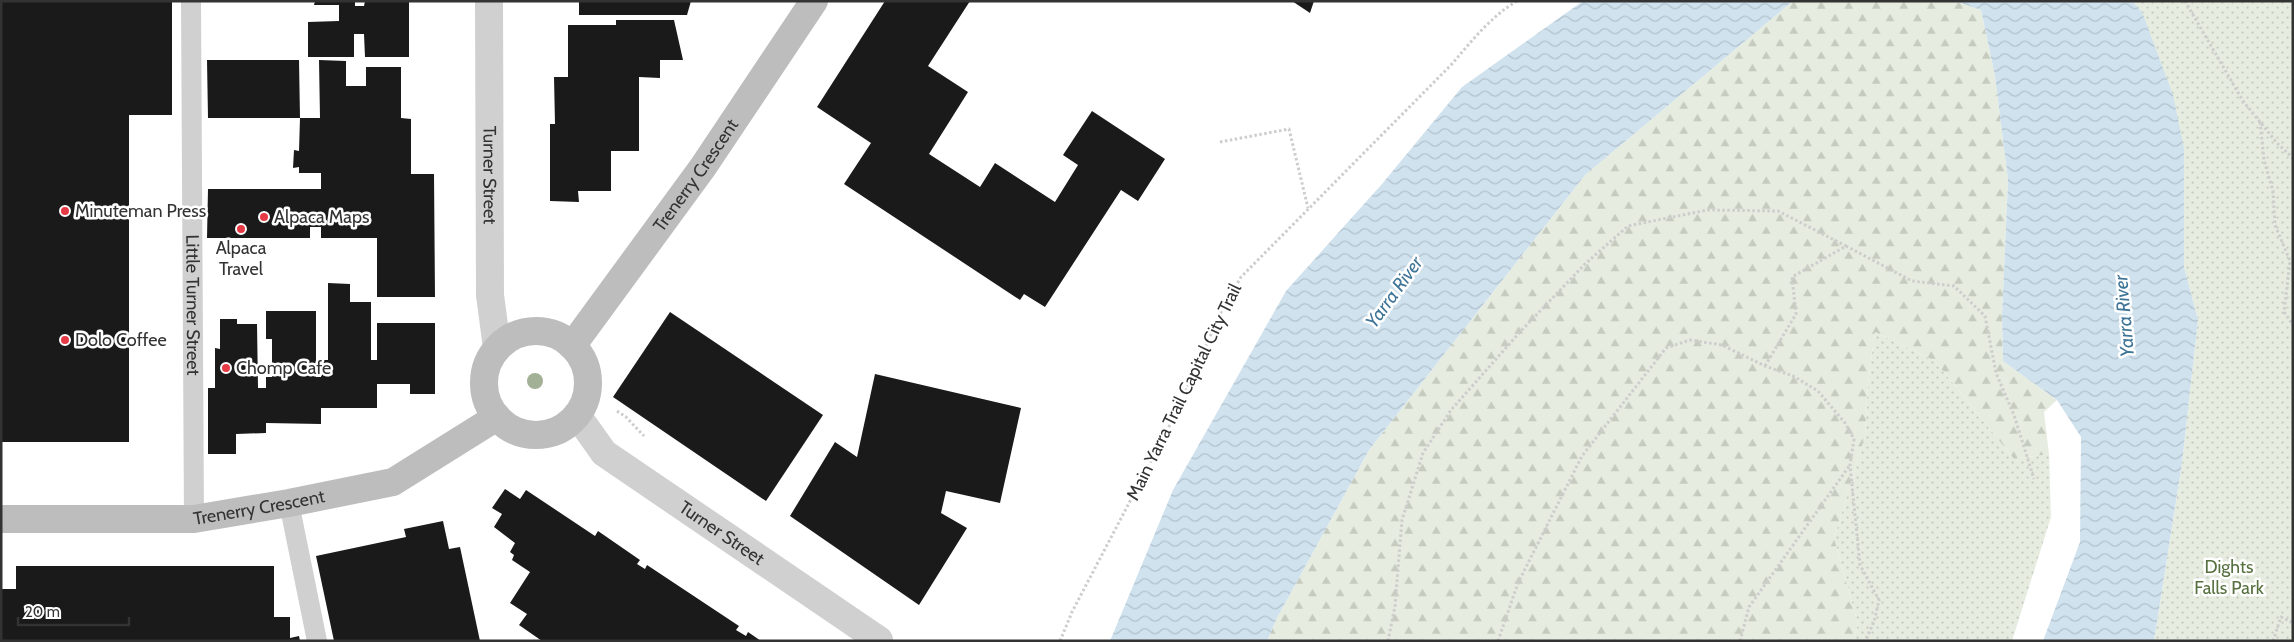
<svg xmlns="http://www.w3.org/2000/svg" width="2294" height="642" font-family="Cabin,sans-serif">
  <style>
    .grass { fill: url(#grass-dots) }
    .forest { fill: url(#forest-firs) }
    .water { fill: url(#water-waves) }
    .building { fill: #1a1a1a }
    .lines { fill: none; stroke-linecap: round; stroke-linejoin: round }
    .path { stroke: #cdcdcd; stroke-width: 3; stroke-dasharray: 2.5 2.5; stroke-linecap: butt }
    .lane { stroke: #d0d0d0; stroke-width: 20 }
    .street { stroke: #d0d0d0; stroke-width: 28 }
    .secondary { stroke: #bdbdbd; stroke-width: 28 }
    .tree { fill: #a2b095 }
    .poi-dot { fill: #e63946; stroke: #fff; stroke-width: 2 }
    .labels { text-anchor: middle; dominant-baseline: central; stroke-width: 5; stroke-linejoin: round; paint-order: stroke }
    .street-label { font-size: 18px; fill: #333; stroke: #fff }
    .poi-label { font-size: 18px; fill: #333; stroke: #fff; text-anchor: start }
    .park-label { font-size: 18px; fill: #56703f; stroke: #fff }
    .water-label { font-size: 19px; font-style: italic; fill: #3f7597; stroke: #fff }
  </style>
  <defs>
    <pattern id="grass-dots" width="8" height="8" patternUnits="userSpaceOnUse" patternTransform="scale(1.25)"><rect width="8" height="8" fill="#e6ecdf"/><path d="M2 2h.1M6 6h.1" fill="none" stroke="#c6cbc0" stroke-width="1.8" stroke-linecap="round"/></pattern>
    <pattern id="forest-firs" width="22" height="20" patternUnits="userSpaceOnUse" patternTransform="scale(1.25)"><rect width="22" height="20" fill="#e6ecdf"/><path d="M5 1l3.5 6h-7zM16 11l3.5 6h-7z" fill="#c6cbc0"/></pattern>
    <pattern id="water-waves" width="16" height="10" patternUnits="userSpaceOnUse" patternTransform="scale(1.25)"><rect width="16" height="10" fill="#cfe2ee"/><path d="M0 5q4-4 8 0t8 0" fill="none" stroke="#b2c2cd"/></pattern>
  </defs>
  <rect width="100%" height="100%" fill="#fff"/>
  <g class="grass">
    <polygon points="2132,1 2293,1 2293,641 2154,641 2182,463 2198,320 2184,267 2184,148"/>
    <polygon points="1875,332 1935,361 2014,459 2049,454 2051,517 2012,641 1853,641 1858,624 1834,538 1865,436 1868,382"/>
  </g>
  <polygon class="forest" points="1793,1 1955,1 1981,10 1995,76 2008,180 2002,316 2003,361 2057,400 2044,412 2049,454 2014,459 1935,361 1875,332 1868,382 1865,436 1834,538 1858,624 1853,641 1267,641 1277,618 1369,450 1585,175"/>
  <g class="water">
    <polygon points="1583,1 1793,1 1585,175 1369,450 1277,618 1267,641 1110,641 1173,490 1286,291 1382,184 1462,87"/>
    <polygon points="1955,1 2132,1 2142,12 2173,95 2184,148 2184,267 2198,320 2182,463 2154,641 2043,641 2080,542 2081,437 2057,400 2003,361 2002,316 2008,180 1995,76 1981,10"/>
  </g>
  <g class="building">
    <polygon points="1,1 172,1 172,115 129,115 129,442 1,442"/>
    <polygon points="315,1 355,1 355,6 364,6 365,1 409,1 409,57 365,57 364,34 354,34 354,57 308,57 308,22 339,21 339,5 314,5"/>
    <polygon points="579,1 691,1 687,15 579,15"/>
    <polygon points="885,1 970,1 928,66 968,92 929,154 980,187 995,163 1055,202 1078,165 1063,155 1092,111 1165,159 1138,201 1121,190 1045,307 1024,294 1020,300 844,184 871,143 817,107"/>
    <polygon points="1292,1 1314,1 1310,13"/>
    <polygon points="616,20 674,20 683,60 660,60 660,78 639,77 639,151 611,151 611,191 578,191 579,202 550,201 550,124 555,124 554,77 568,77 568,25 616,25"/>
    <polygon points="207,60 299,60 300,118 208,118"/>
    <polygon points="319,60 346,61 346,86 366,86 366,67 401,67 401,118 411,119 411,174 434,174 435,297 377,297 377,238 321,238 321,227 310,227 310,238 207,238 208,189 321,189 321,173 299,173 299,167 293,168 294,150 299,151 300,118 320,118"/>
    <polygon points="328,283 350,284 350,302 371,302 371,360 377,360 377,323 435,323 435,394 410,394 410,384 377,384 377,408 321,408 321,424 266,423 266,433 236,434 236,454 208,454 208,388 215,388 215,348 220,349 220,319 237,319 237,324 257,324 258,388 266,388 266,377 272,377 272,339 266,339 266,311 316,311 316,377 321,377 321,360 328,360"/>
    <polygon points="670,312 823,415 766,501 613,397"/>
    <polygon points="875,374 1021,408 1000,503 946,491 941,513 967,528 919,605 790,516 835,442 857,457"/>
    <polygon points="505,489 520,499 526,490 595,536 598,531 640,560 637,564 645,569 647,565 739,626 736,630 746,636 748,632 761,641 542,641 519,625 527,614 510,603 530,572 512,560 514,555 510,552 515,543 494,527 502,514 492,508"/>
    <polygon points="443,521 449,549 460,547 480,641 334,641 316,556 406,537 404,529"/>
    <polygon points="16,566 274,566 274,617 290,617 290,638 299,636 300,641 1,641 1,589 16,589"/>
  </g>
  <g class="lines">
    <g class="path">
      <polyline points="2185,1 2243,101 2277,143 2293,158"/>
      <polyline points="2260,122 2264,160 2273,191 2275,225 2290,261 2284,312 2293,325"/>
      <polyline points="1220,142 1289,129 1308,208"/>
      <polyline points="1765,366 1796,314 1792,277 1846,246 1912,281 1954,286 1985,316 1996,373 2014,415 2034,479"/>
      <polyline points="617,411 626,417 644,436"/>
      <path d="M1060,641L1072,612L1173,419L1222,310L1241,277L1451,65C1471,42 1490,17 1517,1"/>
      <polyline points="1388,641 1395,606 1402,520 1423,453 1451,410 1520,332 1585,264 1628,226 1707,210 1778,211 1846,246"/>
      <polyline points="1498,641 1518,583 1582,456 1666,348 1690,340 1722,345 1765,366 1793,376 1818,391 1845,423 1854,439 1850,465 1860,565 1879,600 1874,622 1865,641"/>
      <polyline points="1740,641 1749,607 1850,465"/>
      <polyline points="2273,641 2281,617 2293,623"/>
    </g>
    <g class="lane">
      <path id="s1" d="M191,1L194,519"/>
      <polyline points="289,503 317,641"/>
    </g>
    <g class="street">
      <path id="s2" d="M489,1L490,295L497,348"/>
      <path id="s3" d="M577,415L604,453L879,640"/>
    </g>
    <g class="secondary">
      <circle cx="536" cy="383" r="52"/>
      <path id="s4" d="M572,346L703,167L814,1"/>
      <path id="s5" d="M1,519H194L289,503L393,482L497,417"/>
    </g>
  </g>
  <circle class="tree" cx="535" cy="381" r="8"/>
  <g class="poi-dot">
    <circle cx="65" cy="211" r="5"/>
    <circle cx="264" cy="217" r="5"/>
    <circle cx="241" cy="229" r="5"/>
    <circle cx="65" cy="340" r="5"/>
    <circle cx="226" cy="368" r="5"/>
  </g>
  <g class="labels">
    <g class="street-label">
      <text stroke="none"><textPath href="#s2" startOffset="174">Turner Street</textPath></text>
      <text stroke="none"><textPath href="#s4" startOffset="211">Trenerry Crescent</textPath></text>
      <text stroke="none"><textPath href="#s1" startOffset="304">Little Turner Street</textPath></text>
      <text transform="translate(1184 392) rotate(-64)">Main Yarra Trail Capital City Trail</text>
      <text stroke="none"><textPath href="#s5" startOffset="259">Trenerry Crescent</textPath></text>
      <text stroke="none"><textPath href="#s3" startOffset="189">Turner Street</textPath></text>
    </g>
    <g class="poi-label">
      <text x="75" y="211">Minuteman Press</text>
      <text x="274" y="217">Alpaca Maps</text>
      <text x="241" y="248" text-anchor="middle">Alpaca<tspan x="241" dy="21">Travel</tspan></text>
      <text x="75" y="340">Dolo Coffee</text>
      <text x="236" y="368">Chomp Cafe</text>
    </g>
    <g class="park-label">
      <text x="2229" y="567">Dights<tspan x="2229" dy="21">Falls Park</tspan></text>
    </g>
    <g class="water-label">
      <text transform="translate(1394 292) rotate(-54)">Yarra River</text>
      <text transform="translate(2124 316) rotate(-95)">Yarra River</text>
    </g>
  </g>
  <rect width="2294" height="642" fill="none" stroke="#333333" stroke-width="5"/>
  <path d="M18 617v8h111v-8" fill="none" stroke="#333333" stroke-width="2.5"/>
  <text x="25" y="617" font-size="15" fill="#333333" stroke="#ffffff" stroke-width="4" paint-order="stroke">20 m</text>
</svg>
